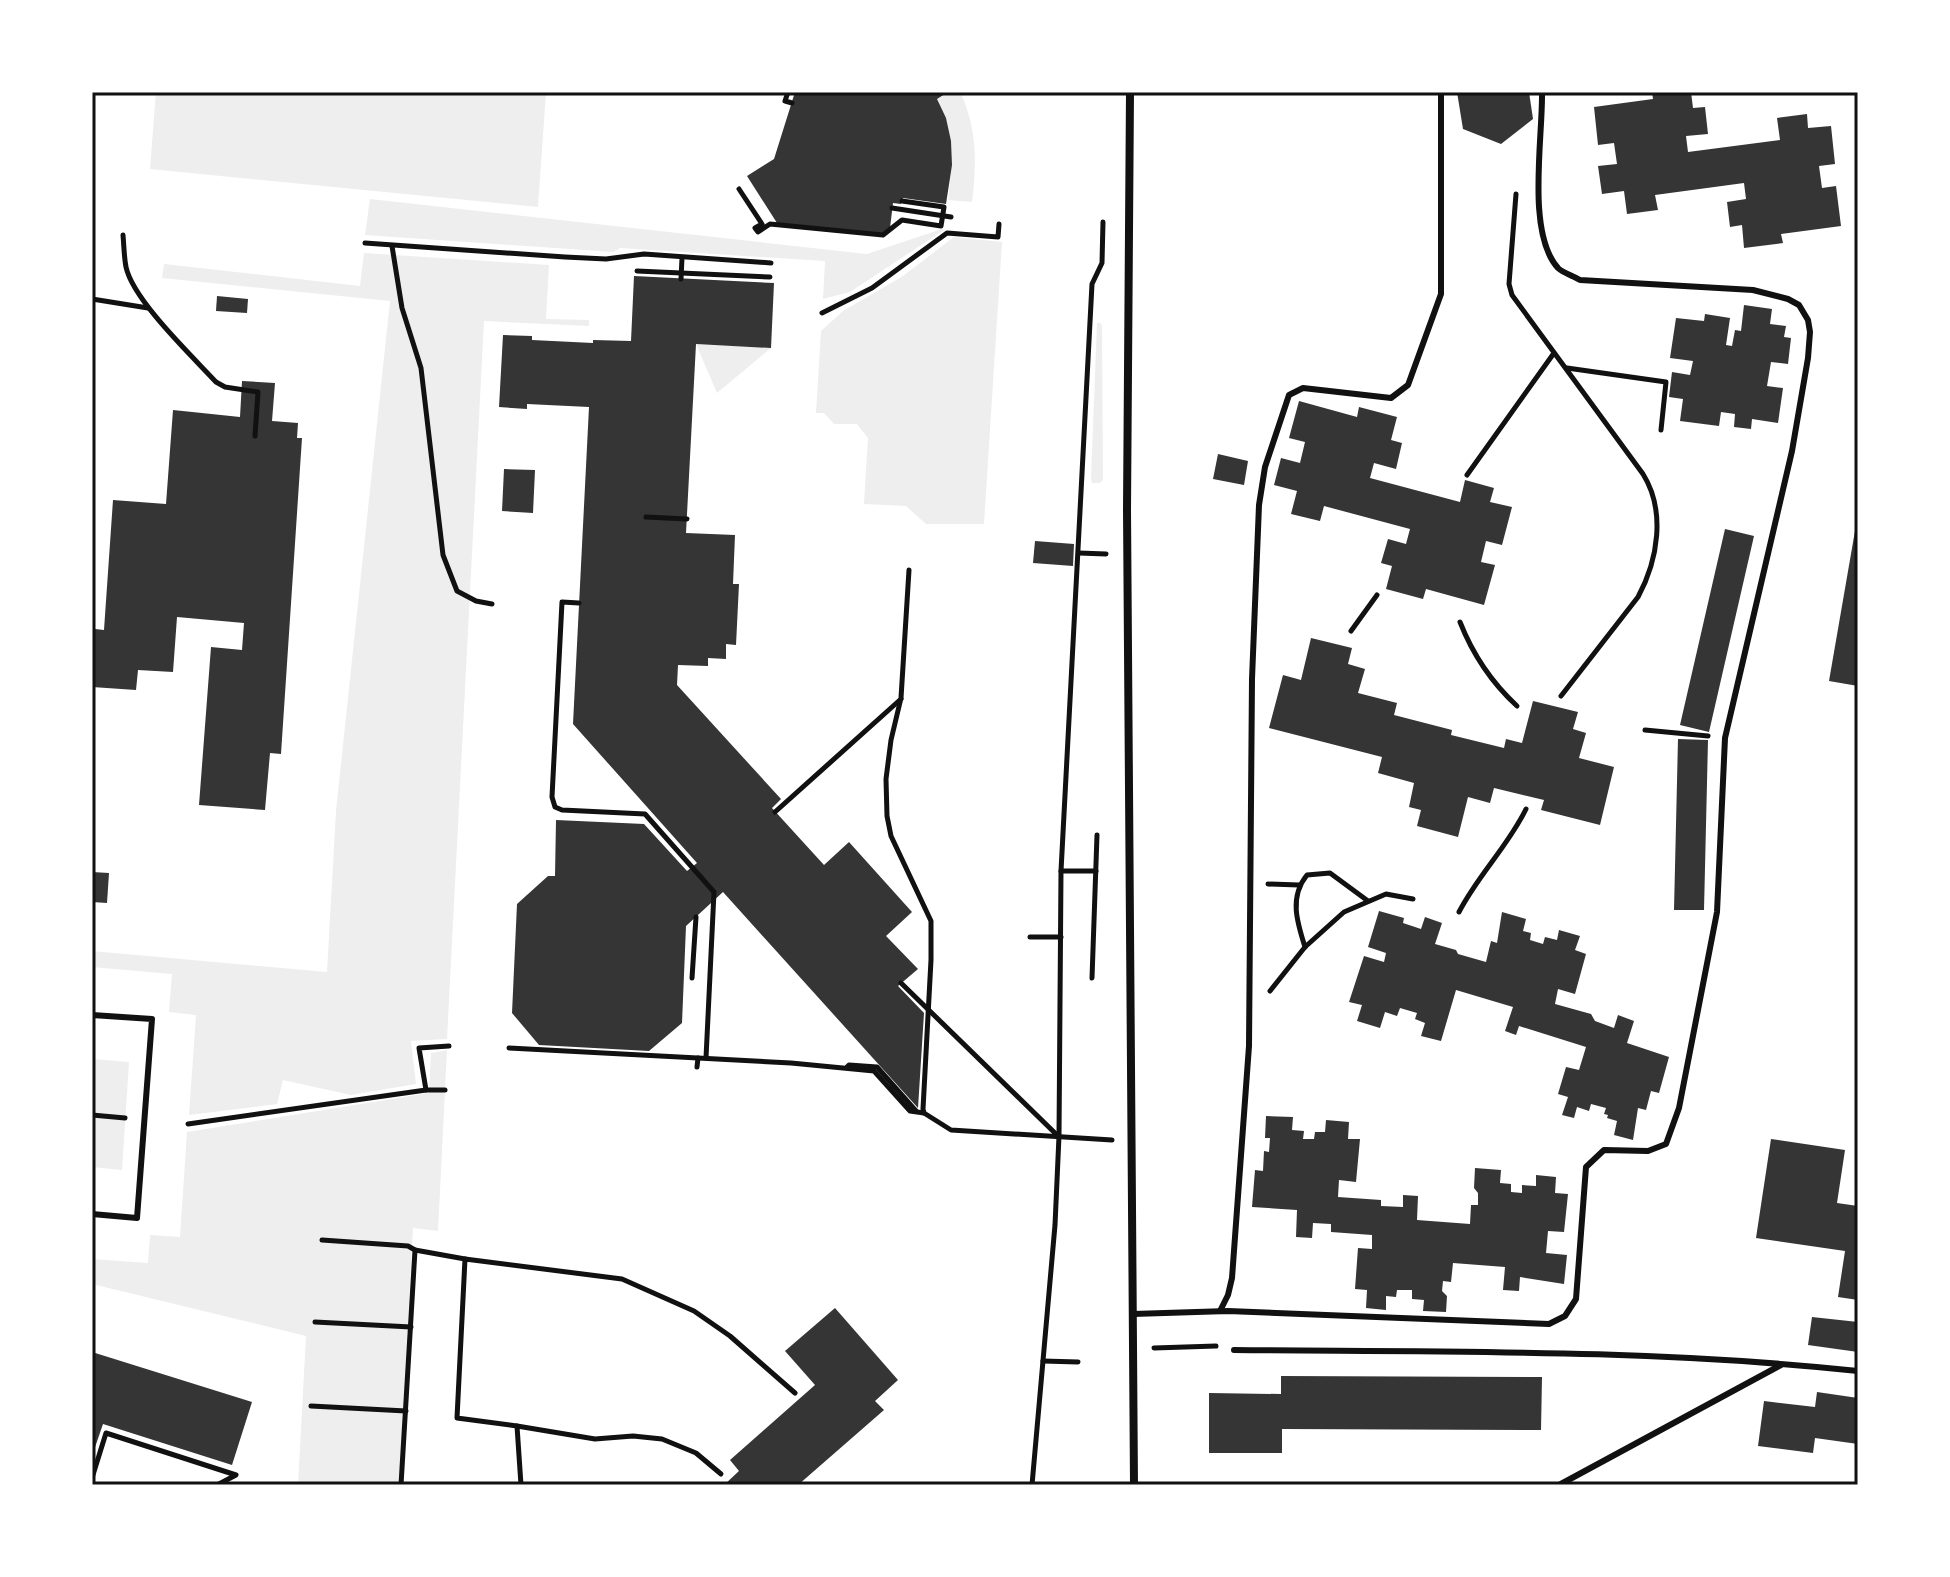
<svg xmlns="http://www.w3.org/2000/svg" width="1950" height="1577" font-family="Arial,sans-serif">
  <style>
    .green { fill: #eee }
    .building { fill: #353535 }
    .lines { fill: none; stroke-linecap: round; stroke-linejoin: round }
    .path { stroke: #111; stroke-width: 5 }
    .service { stroke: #111; stroke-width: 6 }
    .minor { stroke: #111; stroke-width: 8 }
    .neatline { fill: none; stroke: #111; stroke-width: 3 }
  </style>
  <rect width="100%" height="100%" fill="#fff"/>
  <g class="green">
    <polygon points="156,92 546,92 538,207 150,169"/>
    <path d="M948,92H960C977,127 977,164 972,202L948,200C953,164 953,132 937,99Z"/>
    <polygon points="370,199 867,254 942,229 944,230 850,292 823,299 825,261 620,248 613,252 365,235"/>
    <polygon points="954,237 1002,242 984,524 926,524 906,506 864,504 868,438 857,424 834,424 824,413 816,413 821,331 843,311 903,276"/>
    <polygon points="364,253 549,265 546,319 589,320 589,326 484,321 447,1039 411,1041 416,1084 351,1095 283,1080 277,1104 189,1115 196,1015 169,1012 172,974 92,967 92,951 327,972 336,811 390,301 162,278 164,264 360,286"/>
    <polygon points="1097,323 1101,323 1102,328 1103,480 1100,483 1092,483 1091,478"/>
    <polygon points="696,344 771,348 717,393"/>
    <polygon points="447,1050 438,1231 413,1228 399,1485 298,1485 306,1336 92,1284 92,1259 148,1263 150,1235 180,1237 187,1132 429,1093 431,1053"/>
    <polygon points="92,1059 129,1062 122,1170 92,1167"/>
  </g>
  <g class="building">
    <polygon points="795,92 948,92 937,99 946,118 951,141 952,165 946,204 903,198 901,204 893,203 890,228 883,234 777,223 747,176 774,159"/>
    <polygon points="1457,92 1529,92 1533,119 1501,144 1463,129"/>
    <polygon points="1652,92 1691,92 1693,108 1705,107 1708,134 1686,136 1688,152 1780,140 1777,118 1807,114 1808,128 1831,126 1835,164 1819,166 1822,188 1836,186 1841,226 1781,234 1783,243 1744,248 1742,225 1730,227 1727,202 1746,199 1744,183 1655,195 1658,210 1627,214 1624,191 1602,194 1598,166 1617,164 1614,143 1598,145 1594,107 1653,99"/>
    <polygon points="634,276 774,283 771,348 696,344 686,533 735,535 733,584 739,584 736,645 726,644 726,659 708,658 708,666 678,665 677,685 781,799 772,808 824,865 849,842 912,912 886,936 918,969 898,986 924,1013 918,1108 723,892 686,926 682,1023 649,1051 539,1045 512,1013 517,904 548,876 555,876 556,820 644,824 687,871 697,863 573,724 589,407 527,404 527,409 499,407 503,335 532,336 532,340 593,343 593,340 631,341"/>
    <polygon points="217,296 248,299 247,313 216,311"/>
    <polygon points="1744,305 1772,309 1770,324 1786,326 1784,337 1791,338 1788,364 1771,362 1767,386 1783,388 1778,423 1752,419 1751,429 1734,427 1735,414 1721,412 1719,426 1680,421 1683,399 1669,397 1672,372 1690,375 1693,361 1670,358 1676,318 1704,321 1705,314 1730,318 1726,345 1732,346 1735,330 1741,331"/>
    <polygon points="242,381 275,383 272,421 298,423 297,438 302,438 281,754 270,753 265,810 199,805 211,647 242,650 244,623 177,617 173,672 138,670 136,690 92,687 95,629 104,630 113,500 166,504 173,410 240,417"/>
    <polygon points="1299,401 1357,417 1359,407 1397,417 1391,440 1402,443 1396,469 1374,463 1370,478 1460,502 1465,480 1494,488 1490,502 1512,507 1502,545 1486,541 1481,562 1495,565 1484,605 1426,589 1423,599 1386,589 1392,566 1381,563 1388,539 1406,544 1410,529 1324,506 1320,521 1291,514 1297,491 1274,485 1281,458 1300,463 1305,442 1289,438"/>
    <polygon points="1218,454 1248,461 1244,485 1213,479"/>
    <polygon points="504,469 535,470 533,513 502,511"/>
    <polygon points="1856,525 1858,525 1858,686 1829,681"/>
    <polygon points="1725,529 1754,536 1709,732 1680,725"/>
    <polygon points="1035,541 1074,544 1073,566 1033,563"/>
    <polygon points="1311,638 1352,648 1348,664 1365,669 1358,693 1397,703 1394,715 1452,730 1451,735 1504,748 1506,739 1522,743 1533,701 1578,712 1573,729 1586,733 1579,758 1614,767 1600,825 1541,810 1544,800 1494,788 1490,803 1468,797 1458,837 1417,826 1421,810 1409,807 1414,783 1378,773 1382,757 1269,728 1283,675 1301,680"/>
    <polygon points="1678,739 1708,740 1704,910 1674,910"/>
    <polygon points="92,872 109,873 107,903 92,902"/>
    <polygon points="1379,911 1404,918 1403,923 1421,929 1425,917 1442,923 1435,944 1456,950 1458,954 1486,962 1491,941 1497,943 1502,912 1526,919 1523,931 1531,933 1530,940 1543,944 1545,937 1557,940 1559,930 1580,936 1575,950 1586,954 1575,994 1558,989 1555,1004 1591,1014 1595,1021 1614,1028 1618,1015 1634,1021 1627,1043 1669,1057 1659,1093 1651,1091 1646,1110 1638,1108 1633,1140 1614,1135 1617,1121 1607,1118 1608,1115 1604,1114 1606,1108 1591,1104 1589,1111 1577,1107 1574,1118 1562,1115 1568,1097 1558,1094 1566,1067 1579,1070 1586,1047 1519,1026 1516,1035 1505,1031 1513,1007 1456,990 1441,1041 1421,1036 1425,1023 1415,1019 1417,1013 1400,1008 1397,1016 1385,1012 1380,1028 1357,1021 1362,1005 1349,1002 1364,956 1384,962 1386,953 1368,947"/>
    <polygon points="1266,1116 1293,1117 1292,1130 1304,1131 1303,1139 1314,1139 1315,1132 1325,1132 1326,1120 1349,1122 1348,1139 1360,1139 1356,1182 1339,1180 1338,1197 1381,1200 1381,1206 1403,1207 1403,1195 1418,1196 1417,1220 1470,1224 1471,1205 1478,1205 1478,1193 1474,1188 1475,1168 1501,1170 1500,1183 1511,1184 1511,1192 1522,1193 1522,1185 1536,1186 1536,1175 1556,1177 1555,1193 1568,1194 1564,1232 1548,1231 1546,1253 1567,1255 1564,1284 1520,1277 1519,1291 1503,1290 1505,1267 1453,1263 1451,1282 1443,1281 1442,1291 1447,1296 1446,1312 1423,1311 1424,1300 1412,1299 1412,1290 1397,1290 1396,1297 1386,1296 1386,1310 1366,1308 1367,1290 1355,1289 1358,1248 1372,1249 1372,1235 1331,1232 1331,1224 1313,1223 1312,1238 1296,1237 1297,1210 1252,1207 1255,1170 1263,1171 1264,1151 1269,1152 1270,1138 1265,1138"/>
    <polygon points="1771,1139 1845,1150 1837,1203 1858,1206 1858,1300 1838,1297 1845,1251 1756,1238"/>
    <polygon points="835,1308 898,1380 875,1401 884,1410 798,1485 724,1485 739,1471 730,1460 815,1385 785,1351"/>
    <polygon points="1812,1317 1858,1322 1858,1352 1808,1345"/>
    <polygon points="92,1352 252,1402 232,1465 103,1424 92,1456"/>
    <polygon points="1281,1376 1542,1377 1541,1430 1282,1429 1282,1453 1209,1453 1209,1393 1281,1394"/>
    <polygon points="1817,1392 1858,1398 1858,1444 1815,1438 1813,1453 1758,1446 1764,1401 1815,1407"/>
  </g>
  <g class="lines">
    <g class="path">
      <polyline points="788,92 785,101 792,103"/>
      <polyline points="739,189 762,224 755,228 758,232 770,224 883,235 902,220 941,226 944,207 902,201"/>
      <path d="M1516,194L1509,284L1512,295L1643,474C1666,511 1658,560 1638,597L1561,696"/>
      <polyline points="892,208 951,217"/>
      <path d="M123,235C124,246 124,257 126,267C133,300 192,356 216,382L225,387L258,392L255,436"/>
      <polyline points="365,243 565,257 606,259 644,254 771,263"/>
      <polyline points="392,246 402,308 421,368 443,555 457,591 476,601 492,604"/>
      <polyline points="637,271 770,277"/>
      <polyline points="681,279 682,258"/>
      <polyline points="92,299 148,308"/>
      <polyline points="822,313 872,288 947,233 998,237 999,224"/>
      <polyline points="1567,368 1666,382 1661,430"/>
      <polyline points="1467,475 1554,353"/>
      <polyline points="646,517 687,519"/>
      <polyline points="1079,553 1106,554"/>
      <polyline points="909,570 901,698 891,740 886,779 887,816 891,836 931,921 931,960 923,1109 924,1113 951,1130 1112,1140"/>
      <polyline points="579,603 562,602 552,797 555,807 562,810 645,814 714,892 706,1058"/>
      <path d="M1460,622C1473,655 1491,682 1517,706"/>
      <polyline points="1351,631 1377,595"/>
      <polyline points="1645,730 1708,736"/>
      <polyline points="775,812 901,699"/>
      <polyline points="1061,871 1096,871"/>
      <polyline points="1268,884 1299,885"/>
      <path d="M1459,912C1478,875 1508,846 1526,809"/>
      <polyline points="1030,937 1061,937"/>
      <path d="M1305,947C1297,922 1289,897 1307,875L1330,873L1368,901"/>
      <polyline points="692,978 696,917"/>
      <polyline points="1092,978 1097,835"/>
      <polyline points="901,983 1058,1136"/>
      <polyline points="1270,991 1305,947 1344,912 1386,894 1413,899"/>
      <polyline points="509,1048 791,1063 874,1071 910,1111 924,1113"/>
      <polyline points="697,1067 698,1058"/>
      <polyline points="847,1067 849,1065 877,1067 916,1111"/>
      <polyline points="426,1090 445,1090"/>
      <polyline points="92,1115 125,1118"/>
      <polyline points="188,1124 426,1090 419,1048 449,1046"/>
      <polyline points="322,1240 408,1246 415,1250 401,1485"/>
      <polyline points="415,1250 465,1259"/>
      <polyline points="315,1322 411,1327"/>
      <polyline points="1154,1348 1216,1346"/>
      <polyline points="1043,1361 1078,1362"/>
      <polyline points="311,1406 406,1411"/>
      <polyline points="517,1426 595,1439 633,1436 662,1439 696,1453 721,1474"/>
      <polyline points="92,1478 106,1433 236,1475 217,1485"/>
      <polyline points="521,1485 517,1426 457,1418 465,1259 622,1279 694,1311 730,1336 795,1393"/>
      <polyline points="1032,1485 1055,1225 1059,1136 1061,871 1092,284 1102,263 1103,222"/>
    </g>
    <g class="service">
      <polyline points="92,1015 152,1019 137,1218 92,1214"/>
      <polyline points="1220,1311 1228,1295 1232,1278 1249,1046 1252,679 1259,505 1265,467 1289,395 1303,388 1391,398 1408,385 1441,294 1441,92"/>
      <path d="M1133,1314L1228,1311L1549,1324L1565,1316L1576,1299L1586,1167L1604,1150L1648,1151L1666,1144L1679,1108L1717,912L1725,738L1792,451L1808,358L1810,332L1808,320L1799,305L1788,299L1753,290L1580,280C1574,276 1563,273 1558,268C1526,233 1543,137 1542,92"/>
      <path d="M1234,1350C1442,1352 1651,1349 1858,1371"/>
      <polyline points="1559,1485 1781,1365"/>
    </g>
    <polyline class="minor" points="1130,92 1127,510 1134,1485"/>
  </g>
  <rect width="1950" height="1577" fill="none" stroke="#ffffff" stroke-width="188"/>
  <rect x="94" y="94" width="1762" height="1389" class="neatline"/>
</svg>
